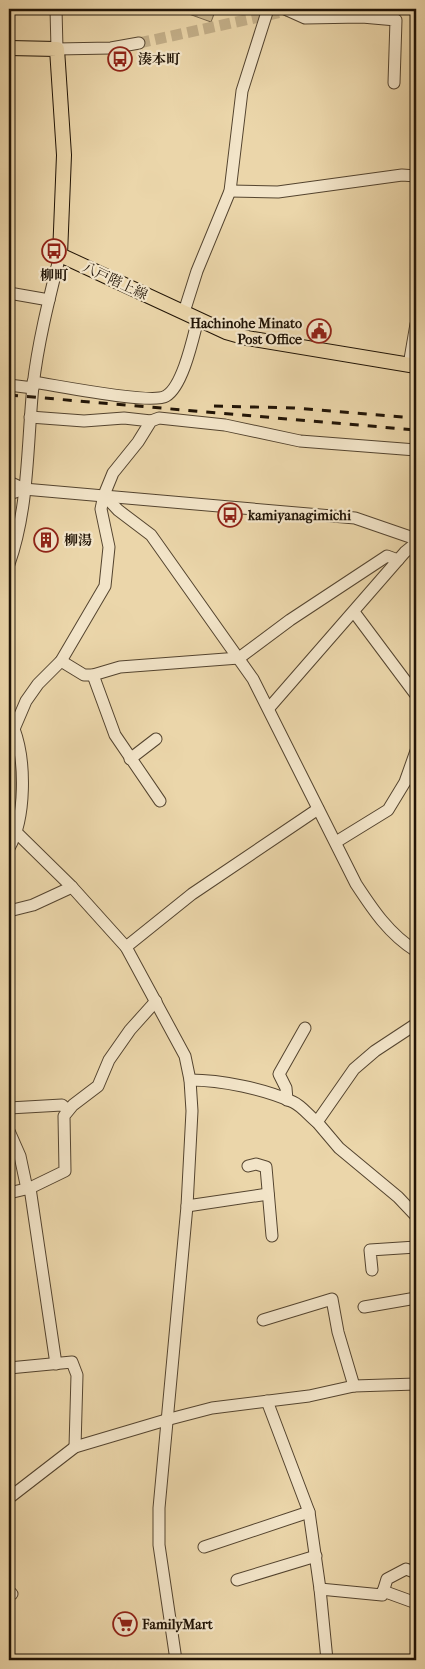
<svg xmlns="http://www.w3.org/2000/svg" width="425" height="1669" font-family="'IM FELL French Canon','Noto Serif JP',serif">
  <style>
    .cemetery { fill: url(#cemetery-stones); stroke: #75644a }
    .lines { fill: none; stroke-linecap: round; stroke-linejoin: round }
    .minor-tunnel { stroke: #c3af89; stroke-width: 11; stroke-dasharray: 11 5.5; stroke-linecap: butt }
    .minor-casing { stroke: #54442f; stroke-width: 13 }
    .major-casing { stroke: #211406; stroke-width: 16 }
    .minor { stroke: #f2e4c8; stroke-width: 11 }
    .major { stroke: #ebd6aa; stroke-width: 14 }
    .rail { stroke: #211406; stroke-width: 3; stroke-dasharray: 9 9; stroke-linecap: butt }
    .labels { text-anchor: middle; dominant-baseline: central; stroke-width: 4.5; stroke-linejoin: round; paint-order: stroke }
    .poi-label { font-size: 14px; font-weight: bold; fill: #211406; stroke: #f2e4c8; text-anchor: start }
    .street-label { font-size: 14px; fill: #211406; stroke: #f2e4c8 }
  </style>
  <defs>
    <pattern id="cemetery-stones" width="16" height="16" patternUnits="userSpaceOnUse" patternTransform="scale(1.25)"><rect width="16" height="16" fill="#c9b58e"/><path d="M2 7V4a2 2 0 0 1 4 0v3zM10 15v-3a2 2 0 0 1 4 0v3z" fill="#ac9b79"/></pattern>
  </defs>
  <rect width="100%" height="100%" fill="#ebd6aa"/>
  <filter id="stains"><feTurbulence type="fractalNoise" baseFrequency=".004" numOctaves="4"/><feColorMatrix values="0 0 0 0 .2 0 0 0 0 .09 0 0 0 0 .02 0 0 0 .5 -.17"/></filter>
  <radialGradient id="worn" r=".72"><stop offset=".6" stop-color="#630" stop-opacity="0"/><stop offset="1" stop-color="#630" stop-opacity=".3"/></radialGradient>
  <polygon class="cemetery" points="175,9 216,9 211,22"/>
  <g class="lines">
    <polyline class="minor-tunnel" points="139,43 296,9"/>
    <g class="minor-casing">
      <g id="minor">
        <polyline points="56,9 57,49 111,48 139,43"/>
        <polyline points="285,9 305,18 362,17 396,20 394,83"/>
        <polyline points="230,191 278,192 402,175 416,176"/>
        <polyline points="9,293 49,300"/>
        <polyline points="184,312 197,271 230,191 242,91 268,9"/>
        <polyline points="409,365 416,324"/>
        <path d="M33,382C55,385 152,405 166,396C183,386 193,338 198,319"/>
        <polyline points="9,385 33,388"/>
        <polyline points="30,417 84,421 124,418 151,421"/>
        <polyline points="9,482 24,489"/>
        <polyline points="9,494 24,489 355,518 416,539"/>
        <path d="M104,495L118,510L151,535L253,679L356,884C373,910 389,934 416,951"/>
        <path d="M9,564C29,508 27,445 33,386C38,342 49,299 60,255"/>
        <polyline points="354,612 416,695"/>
        <polyline points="61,661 84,675 93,675 120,667 239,658 290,620 387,556 398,560"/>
        <polyline points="93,675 115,735 160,801"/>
        <polyline points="269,708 405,552 416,543"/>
        <path d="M9,727L14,729C26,761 26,818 9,848"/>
        <polyline points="14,729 26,701 38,684 61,661 105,586 109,547 101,509 104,495 113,473 138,442 151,421 159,418 225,425 300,441 416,450"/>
        <polyline points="130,759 156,739"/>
        <polyline points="17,833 72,887 126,947 185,1056 190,1080 192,1111 187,1206 159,1508 159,1545 176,1660"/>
        <polyline points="336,842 388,810 405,782 416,751"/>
        <polyline points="9,911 33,905 72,887"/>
        <polyline points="126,947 192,894 318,809"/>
        <polyline points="416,1024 375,1051 354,1069 317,1122 339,1148 398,1197 416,1216"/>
        <path d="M190,1080C221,1080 265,1089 293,1102C302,1106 309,1116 317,1122"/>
        <polyline points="287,1100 286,1088 279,1074 305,1028"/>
        <polyline points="9,1108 62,1105 68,1110"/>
        <polyline points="9,1131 20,1156 27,1189"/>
        <polyline points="248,1166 256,1164 266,1167 272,1236"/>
        <polyline points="30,1188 56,1364"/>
        <polyline points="9,1193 30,1188 65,1171 64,1116 73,1105 98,1086 109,1060 130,1030 156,1001"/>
        <polyline points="187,1206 268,1194"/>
        <polyline points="372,1270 370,1250 416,1247"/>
        <polyline points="364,1307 416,1298"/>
        <polyline points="263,1320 332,1299 338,1332 354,1386"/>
        <polyline points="9,1368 72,1362 77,1375 75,1447"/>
        <polyline points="267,1401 309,1512 320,1589 327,1660"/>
        <polyline points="9,1498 75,1447 166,1420 212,1408 309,1396 354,1386 416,1384"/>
        <polyline points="204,1547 309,1512"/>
        <polyline points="237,1580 316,1556"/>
        <polyline points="320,1589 382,1595 387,1579 406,1569 416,1573"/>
        <polyline points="9,1591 12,1594"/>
        <polyline points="383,1591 416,1603"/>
      </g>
    </g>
    <g class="major-casing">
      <polyline id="major" points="9,48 57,49 64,155 60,255 226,332 247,338 416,366"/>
    </g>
    <use href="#minor" class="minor"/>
    <use href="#major" class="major"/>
    <g class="rail">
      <polyline points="9,395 416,430"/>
      <polyline points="214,406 294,408 416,418"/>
    </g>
  </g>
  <defs>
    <g id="bus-ring" transform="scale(1.25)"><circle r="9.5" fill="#f2e4c8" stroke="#8f2418" stroke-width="1.5"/><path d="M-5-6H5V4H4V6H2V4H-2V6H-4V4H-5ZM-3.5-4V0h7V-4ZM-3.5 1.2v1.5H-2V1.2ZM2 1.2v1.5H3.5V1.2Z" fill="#8f2418"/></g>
    <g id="civic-ring" transform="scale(1.25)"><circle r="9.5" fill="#f2e4c8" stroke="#8f2418" stroke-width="1.5"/><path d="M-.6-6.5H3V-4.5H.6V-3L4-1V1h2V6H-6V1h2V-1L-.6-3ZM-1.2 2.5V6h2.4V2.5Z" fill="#8f2418"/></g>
    <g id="building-ring" transform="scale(1.25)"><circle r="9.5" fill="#f2e4c8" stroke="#8f2418" stroke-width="1.5"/><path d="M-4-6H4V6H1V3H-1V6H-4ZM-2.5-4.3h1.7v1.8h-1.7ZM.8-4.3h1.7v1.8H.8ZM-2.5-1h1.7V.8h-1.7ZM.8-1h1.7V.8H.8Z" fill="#8f2418"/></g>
    <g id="supermarket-ring" transform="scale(1.25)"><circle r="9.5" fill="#f2e4c8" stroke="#8f2418" stroke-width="1.5"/><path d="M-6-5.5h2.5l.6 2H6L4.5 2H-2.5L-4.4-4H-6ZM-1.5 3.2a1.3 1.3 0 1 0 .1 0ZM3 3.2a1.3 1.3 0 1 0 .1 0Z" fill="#8f2418"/></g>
  </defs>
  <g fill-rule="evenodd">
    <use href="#bus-ring" x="120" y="59"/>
    <use href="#bus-ring" x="54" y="251"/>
    <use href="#civic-ring" x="319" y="331"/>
    <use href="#bus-ring" x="230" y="515"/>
    <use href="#building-ring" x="46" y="540"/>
    <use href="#supermarket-ring" x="125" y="1624"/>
  </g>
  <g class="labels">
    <g class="poi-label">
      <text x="138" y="59">湊本町</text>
      <text x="54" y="275" text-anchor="middle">柳町</text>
      <text x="302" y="323" text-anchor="end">Hachinohe Minato<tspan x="302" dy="16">Post Office</tspan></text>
      <text x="248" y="515">kamiyanagimichi</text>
      <text x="64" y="540">柳湯</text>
      <text x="142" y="1624">FamilyMart</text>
    </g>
    <g class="street-label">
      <text transform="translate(115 281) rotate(25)">八戸階上線</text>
    </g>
  </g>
  <rect width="425" height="1669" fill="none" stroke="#ebd6aa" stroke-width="30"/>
  <rect x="10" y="10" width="405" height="1649" fill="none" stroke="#211406" stroke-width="2.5"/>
  <rect x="15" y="15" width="395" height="1639" fill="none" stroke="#211406"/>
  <rect width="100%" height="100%" filter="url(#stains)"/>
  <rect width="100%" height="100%" fill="url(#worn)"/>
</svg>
